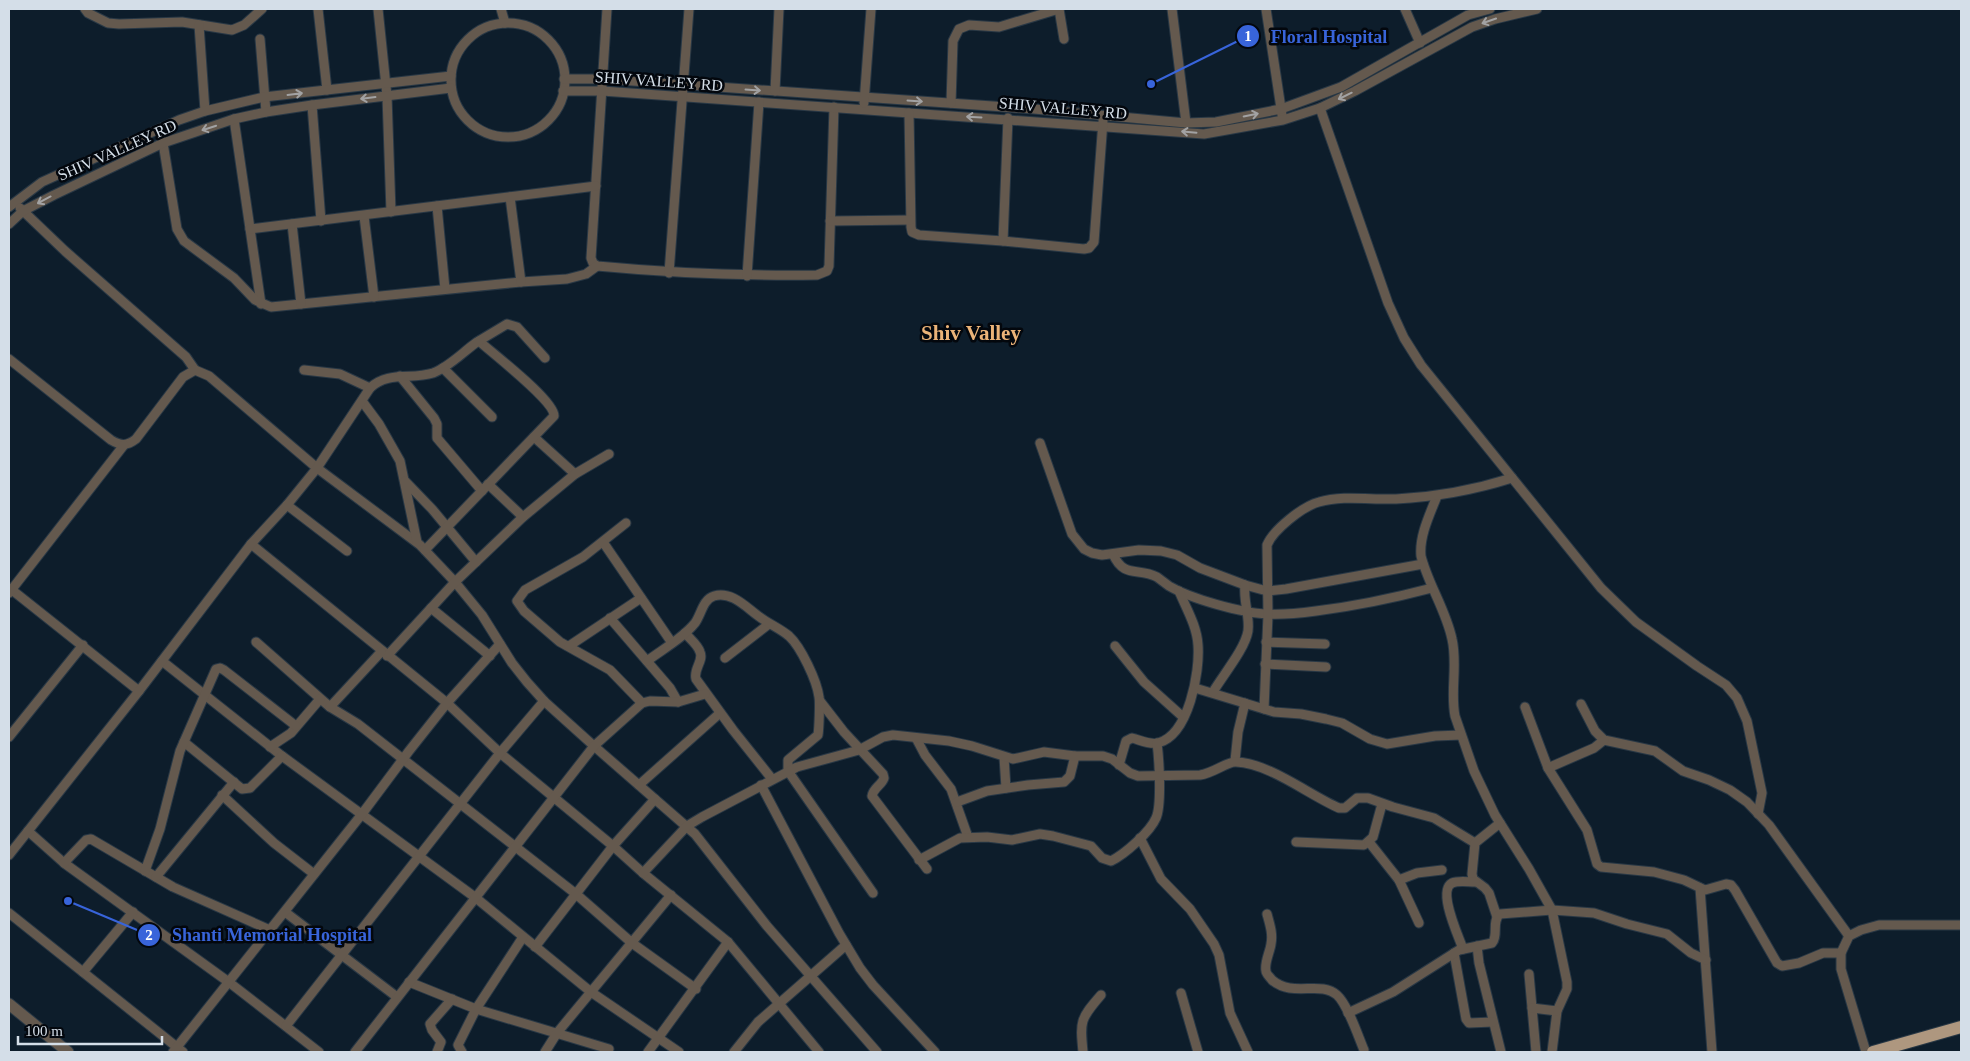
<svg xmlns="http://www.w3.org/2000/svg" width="1970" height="1061" font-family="'Times New Roman',serif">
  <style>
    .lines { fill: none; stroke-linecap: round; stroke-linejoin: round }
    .minor-casing { stroke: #293845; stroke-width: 11 }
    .tertiary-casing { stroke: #293845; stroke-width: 13 }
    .primary-casing { stroke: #293845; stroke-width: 14 }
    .minor { stroke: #64594e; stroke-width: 9 }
    .tertiary { stroke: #64594e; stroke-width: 11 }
    .primary { stroke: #ae977f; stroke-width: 12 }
    .oneway { stroke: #a2a2a3 }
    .labels { text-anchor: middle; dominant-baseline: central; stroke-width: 5; stroke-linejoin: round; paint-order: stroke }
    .street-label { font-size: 16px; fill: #d4dee8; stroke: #03070d }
    .district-label { font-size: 21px; font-weight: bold; fill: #ebb378; stroke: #03070d }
    .leader { fill: none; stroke: #3864da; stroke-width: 2 }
    .callout-dot { fill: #3864da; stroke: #03070d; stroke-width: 2 }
    .mark-label { font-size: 15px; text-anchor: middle; font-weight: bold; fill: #fff }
    .callout-label { font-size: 18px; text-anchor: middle; font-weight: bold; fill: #3864da; stroke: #03070d; stroke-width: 5; stroke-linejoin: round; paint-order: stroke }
  </style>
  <rect width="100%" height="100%" fill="#0d1d2b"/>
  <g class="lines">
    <g class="minor-casing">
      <g id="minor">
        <polyline points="85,9 88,13 108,23 119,24 182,22 232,30 244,25 262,9"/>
        <polyline points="318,9 327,90"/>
        <polyline points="378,9 387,96 391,212"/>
        <polyline points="501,9 505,23"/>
        <path d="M607,9L591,258L593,263L597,266C671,273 743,276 817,275L827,271L829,266L834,107"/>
        <polyline points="1059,9 1064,39"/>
        <polyline points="1172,9 1186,123"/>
        <polyline points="1266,9 1282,115"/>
        <polyline points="1405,9 1420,43"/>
        <circle cx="508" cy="80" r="57"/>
        <polyline points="199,25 205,111"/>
        <polyline points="260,39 266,112"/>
        <polyline points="564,79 604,79 1034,109 1186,123 1216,122 1281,109 1341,87 1468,15 1490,9"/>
        <polyline points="563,91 602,91 1204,134 1283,120 1320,108 1355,91 1472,27 1495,19 1537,9"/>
        <polyline points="775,91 779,9"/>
        <polyline points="864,103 871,9"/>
        <polyline points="951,103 953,41 959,29 969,25 999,27 1059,9"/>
        <polyline points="312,105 321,221"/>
        <polyline points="1320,108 1388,303 1404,338 1421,365 1601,588 1636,622 1697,666 1726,685 1737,698 1747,721 1762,793 1758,814"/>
        <polyline points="909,113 911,227 912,232 919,235 1003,241 1084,249 1089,248 1094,242 1103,121"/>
        <polyline points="234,119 261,304"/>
        <polyline points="163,143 177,229 184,241 234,278 255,300 271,307 521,282 567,279 586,274 597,266"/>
        <polyline points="510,197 521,282"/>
        <polyline points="437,206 445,289"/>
        <polyline points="9,207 42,182 179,120 205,111 264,97 451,76"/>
        <polyline points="20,208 65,251 186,357 195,370"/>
        <polyline points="364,216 374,297"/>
        <polyline points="830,221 910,220"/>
        <polyline points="9,224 23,211 54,195 163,143 234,119 266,112 312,105 451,88"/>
        <polyline points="292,224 301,304"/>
        <polyline points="250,229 596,186"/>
        <polyline points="1003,241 1008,118"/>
        <polyline points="669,273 689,9"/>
        <polyline points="747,276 759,102"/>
        <path d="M9,359L111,440C121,446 127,446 136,439L183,377L195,370L209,376L317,468L420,545L455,582L482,615L512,663L527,682L544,701L594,746L695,834L767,926L877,1052"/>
        <polyline points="443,368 492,417"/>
        <polyline points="304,370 340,374 370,388"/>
        <polyline points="400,376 434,418 437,424 437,438 482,491"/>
        <polyline points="362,401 379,424 400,461 417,542"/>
        <polyline points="534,437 575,474"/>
        <polyline points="1040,443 1072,534 1084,549 1092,553 1102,555 1139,550 1161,551 1177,555 1200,568 1245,585 1267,591 1286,589 1423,564"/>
        <polyline points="405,481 432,509 476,562"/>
        <polyline points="488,484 523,517"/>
        <path d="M1437,496C1430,514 1419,536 1421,556C1428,584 1446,610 1452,639C1458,664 1450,692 1455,716L1474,771L1495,815L1529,869L1552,910L1567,982V989L1557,1011L1552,1052"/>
        <polyline points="287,505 347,551"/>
        <polyline points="626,523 583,557 525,590 517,601 524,611 560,642 610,670 642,703"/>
        <polyline points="603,542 672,643"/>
        <polyline points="251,544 447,703 500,753 613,846 643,873 728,942 819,1052"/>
        <path d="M425,550L554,416C555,401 492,353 479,341"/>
        <path d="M1113,554C1124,579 1138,567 1157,577C1161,580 1165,583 1169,586C1191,599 1242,613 1267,614C1283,615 1301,613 1316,611C1356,606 1394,598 1432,588"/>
        <polyline points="12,590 139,691"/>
        <polyline points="9,593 124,445"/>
        <polyline points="431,608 490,656"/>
        <polyline points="610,618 670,688 678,702"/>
        <path d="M685,633C690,639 698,645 700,652C704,661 693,669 696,679L733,730L772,779"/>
        <polyline points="256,642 330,707 358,724 576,894 632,943 696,989"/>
        <polyline points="1266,642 1325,644"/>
        <polyline points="569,646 641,598"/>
        <polyline points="1115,646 1144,682 1183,717"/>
        <polyline points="387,656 455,582 523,517 575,474 609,454"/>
        <polyline points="725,658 769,624"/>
        <polyline points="162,661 282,756 476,898 591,992 679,1052"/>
        <path d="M647,661C663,649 683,638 695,623C701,615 703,599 714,596C731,591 745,606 757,615C767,623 781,629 789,636C801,647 817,681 819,697C820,703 819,729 818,735L788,760V771L873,893"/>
        <polyline points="1265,664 1326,667"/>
        <polyline points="1195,688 1274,712 1301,714 1326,719 1342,723 1370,739 1387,744 1435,736 1461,735"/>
        <path d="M1213,692C1223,675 1245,649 1248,631C1250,616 1243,601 1245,585"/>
        <path d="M820,701L844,732L883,774L884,778C882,785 873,788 872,796L927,869"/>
        <polyline points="1581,704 1595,731 1604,740 1655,751 1683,771 1709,780 1730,790 1747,802 1769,825 1849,936"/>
        <polyline points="330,707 381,652"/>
        <polyline points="1525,707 1548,768 1587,830 1597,864 1601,867 1654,872 1684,880 1705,890 1726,884 1731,885 1735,890 1777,963 1782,966 1799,963 1823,953 1841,953"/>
        <path d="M1264,709L1268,615L1267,545C1273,530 1303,506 1319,502C1343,495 1371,500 1396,499C1436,497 1474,490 1512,478"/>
        <polyline points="9,737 83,645"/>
        <polyline points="916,738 925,755 951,789 968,837"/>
        <polyline points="184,742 242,789 250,788 282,756"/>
        <polyline points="270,747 291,733 320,699"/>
        <polyline points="1004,757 1006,788"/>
        <polyline points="1235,761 1238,732 1245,703"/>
        <path d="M1119,765L1126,741L1132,738C1140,740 1149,745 1158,743C1189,735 1200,672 1198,645C1197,626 1186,608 1179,591"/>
        <polyline points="1548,768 1594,748 1604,740"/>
        <polyline points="639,785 720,713"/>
        <polyline points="761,785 839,933 860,968 873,985 935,1052"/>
        <polyline points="222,795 274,843 314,874"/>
        <polyline points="957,802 987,791 1028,785 1064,782 1070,776 1075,756"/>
        <polyline points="28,831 64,863 230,983 319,1052"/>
        <polyline points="1140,838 1161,879 1190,909 1214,944 1219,955 1230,1013 1248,1052"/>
        <polyline points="1296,842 1364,845 1373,837 1382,804"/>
        <polyline points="1369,842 1399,880 1419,923"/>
        <path d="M9,855L139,691L251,544L287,505L317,468L370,388C388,371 411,380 433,373C449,367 463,352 477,342C487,336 497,330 507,324L517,327L545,358"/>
        <path d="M919,860L960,838L987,837L1012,840L1040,834L1053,836L1091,846L1102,858L1111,861C1125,854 1150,832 1156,818C1162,805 1159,758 1157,743"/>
        <polyline points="64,863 86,840 91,839 173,887 270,930"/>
        <polyline points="145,871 160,829 180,751 216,669 220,668 224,670 296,726"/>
        <path d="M643,873L687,826L702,817L797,767L859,750L883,737L893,735L949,741L972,746L1013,759L1044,752L1075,756H1103L1112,759L1130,773L1138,776L1200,775C1214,773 1228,761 1236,762C1269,763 1309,795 1339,808H1345L1357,798H1368L1393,807L1434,818L1475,843"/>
        <polyline points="156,877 234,782"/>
        <polyline points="1399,880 1417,873 1442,870"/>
        <polyline points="1700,888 1712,1052"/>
        <polyline points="285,912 397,997"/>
        <polyline points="9,913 183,1052"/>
        <path d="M1267,914C1270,925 1273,934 1271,944C1270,952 1264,963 1266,971C1266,974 1270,977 1272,980C1293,998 1320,980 1337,995C1348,1005 1358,1036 1364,1050"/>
        <polyline points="1497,917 1489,893 1485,888 1473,879 1472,874 1475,843 1500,823"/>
        <polyline points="1477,946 1479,963 1501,1052"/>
        <polyline points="535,947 613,846 655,799"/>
        <path d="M1463,949C1459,937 1437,891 1452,883C1459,880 1468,882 1475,882"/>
        <polyline points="1454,953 1466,1019 1469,1023 1493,1022"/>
        <polyline points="83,972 133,912"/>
        <polyline points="1529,974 1536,1052"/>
        <polyline points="409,982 476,1009 609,1049"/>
        <polyline points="1181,993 1198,1052"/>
        <polyline points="1532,1008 1557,1011"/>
        <path d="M1348,1013L1393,992L1459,950L1492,943C1499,935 1491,922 1500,914L1552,910L1594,913L1627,924L1667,934L1691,953L1706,960"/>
        <polyline points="286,1026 500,753 544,701"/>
        <polyline points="173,1052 362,814 409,751 447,703 500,644"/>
        <polyline points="355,1052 594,746 642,703 650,701 678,702 705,694"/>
        <polyline points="437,1052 441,1042 432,1030 430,1024 452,999"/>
        <polyline points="462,1052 458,1045 476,1009 523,937"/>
        <polyline points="545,1052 557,1033 671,895"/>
        <polyline points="648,1052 728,942"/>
        <polyline points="734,1052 758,1022 846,945"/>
        <path d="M1083,1052C1080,1021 1080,1019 1101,995"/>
        <polyline points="1866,1052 1841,969 1841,953 1849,936 1861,930 1879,925 1961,925"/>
      </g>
    </g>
    <g class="tertiary-casing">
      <polyline id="tertiary" points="9,1004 68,1052"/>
    </g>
    <g class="primary-casing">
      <polyline id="primary" points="1873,1052 1961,1027"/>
    </g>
    <use href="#minor" class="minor"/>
    <use href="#tertiary" class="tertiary"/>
    <use href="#primary" class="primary"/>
  </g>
  <defs><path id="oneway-shaft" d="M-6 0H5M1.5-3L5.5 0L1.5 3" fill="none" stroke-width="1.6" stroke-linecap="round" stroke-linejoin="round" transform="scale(1.25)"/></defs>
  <g class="oneway">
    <use href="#oneway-shaft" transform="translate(1489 21) rotate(161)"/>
    <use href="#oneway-shaft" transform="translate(753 90) rotate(4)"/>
    <use href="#oneway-shaft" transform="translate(295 94) rotate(-7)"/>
    <use href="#oneway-shaft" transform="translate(1345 96) rotate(154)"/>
    <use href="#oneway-shaft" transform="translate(368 98) rotate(173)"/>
    <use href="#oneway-shaft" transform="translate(915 101) rotate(4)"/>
    <use href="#oneway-shaft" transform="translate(1251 115) rotate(-11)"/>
    <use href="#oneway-shaft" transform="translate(974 117) rotate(-177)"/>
    <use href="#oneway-shaft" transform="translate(209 128) rotate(162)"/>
    <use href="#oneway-shaft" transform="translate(1189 132) rotate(-175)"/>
    <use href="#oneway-shaft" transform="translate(44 200) rotate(152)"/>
  </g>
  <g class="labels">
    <g class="street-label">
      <text transform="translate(659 81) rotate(4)">SHIV VALLEY RD</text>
      <text transform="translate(1063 108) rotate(5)">SHIV VALLEY RD</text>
      <text transform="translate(117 150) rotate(-24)">SHIV VALLEY RD</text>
    </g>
    <g class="district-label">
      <text x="971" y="333">Shiv Valley</text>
    </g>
  </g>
  <path class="leader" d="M1151 84L1248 36M68 901L149 935"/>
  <g class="callout-dot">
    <circle cx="1151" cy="84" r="5"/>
    <circle cx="68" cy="901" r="5"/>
    <circle cx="1248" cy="36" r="12"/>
    <circle cx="149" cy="935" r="12"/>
  </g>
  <g class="mark-label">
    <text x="1248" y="41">1</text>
    <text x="149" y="940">2</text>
  </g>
  <g class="callout-label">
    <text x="1329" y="43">Floral Hospital</text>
    <text x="272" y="941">Shanti Memorial Hospital</text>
  </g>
  <rect width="1970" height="1061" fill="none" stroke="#d4dee8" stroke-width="20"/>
  <path d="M18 1036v8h144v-8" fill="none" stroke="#d4dee8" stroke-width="2.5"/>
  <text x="25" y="1036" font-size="15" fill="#d4dee8" stroke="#03070d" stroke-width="4" paint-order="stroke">100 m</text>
</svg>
